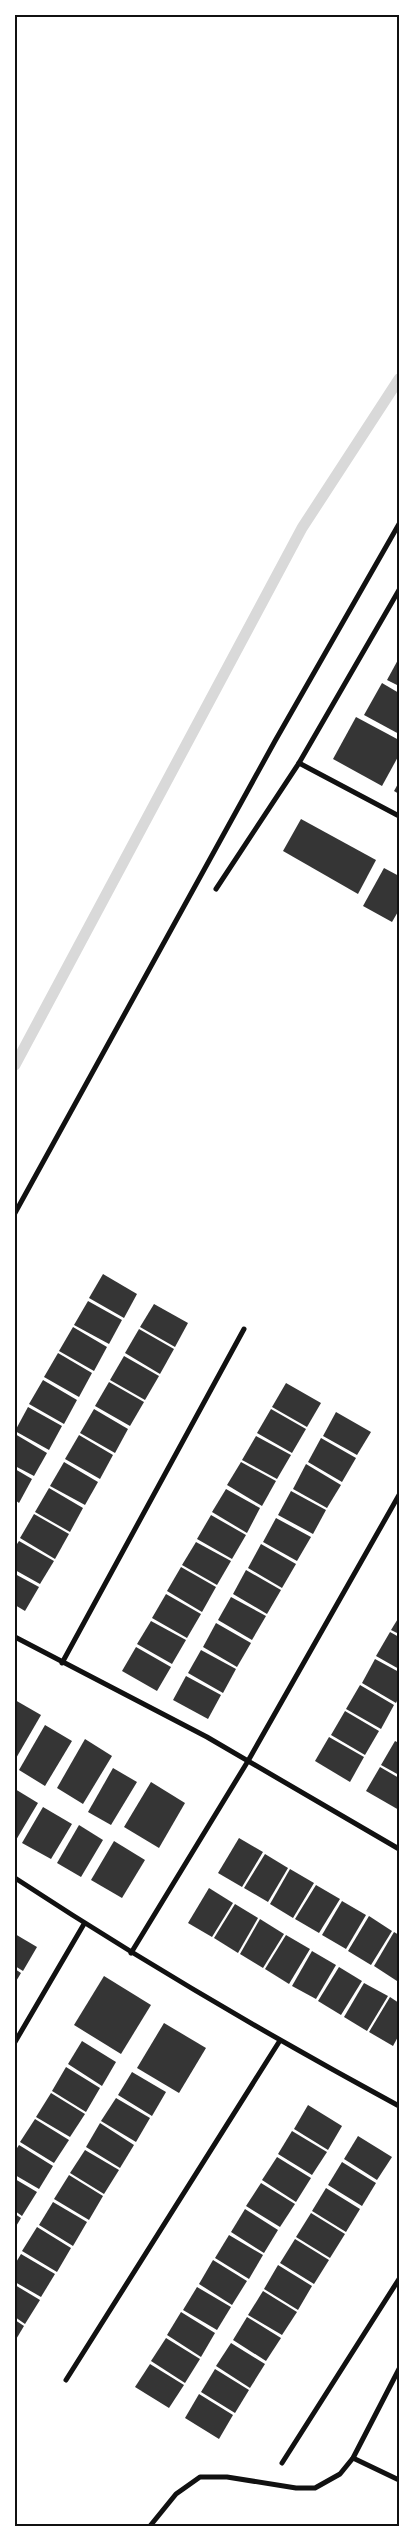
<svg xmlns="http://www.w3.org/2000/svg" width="414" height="2541" font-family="Overpass,sans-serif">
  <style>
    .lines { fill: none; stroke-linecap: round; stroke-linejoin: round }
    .stream { stroke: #d9d9d9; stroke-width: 11 }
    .building { fill: #353535 }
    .minor { stroke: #111; stroke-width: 5 }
    .neatline { fill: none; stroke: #111; stroke-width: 2 }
  </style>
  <rect width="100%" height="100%" fill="#fff"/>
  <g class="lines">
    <polyline class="stream" points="15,1065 302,528 399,379"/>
  </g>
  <g class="building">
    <polygon points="399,658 399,686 387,680"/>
    <polygon points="382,683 399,693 399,734 364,715"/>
    <polygon points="356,717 399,740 399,755 382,786 333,759"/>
    <polygon points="399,782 399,794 394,791"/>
    <polygon points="301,819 376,860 358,894 283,851"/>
    <polygon points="384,868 399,876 399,910 392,922 363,906"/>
    <polygon points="103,1274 137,1294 124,1318 89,1298"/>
    <polygon points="88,1301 122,1320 109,1344 74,1325"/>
    <polygon points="154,1304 188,1323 175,1347 140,1327"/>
    <polygon points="73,1327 107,1347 94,1371 59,1351"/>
    <polygon points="139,1329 174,1349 160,1374 125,1353"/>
    <polygon points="58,1353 92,1373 79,1397 44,1377"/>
    <polygon points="124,1356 159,1376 145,1400 110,1380"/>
    <polygon points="43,1380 77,1400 64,1424 29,1404"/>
    <polygon points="109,1382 144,1402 130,1426 95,1406"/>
    <polygon points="286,1383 321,1403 307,1427 272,1407"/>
    <polygon points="28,1407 62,1426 49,1450 15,1431"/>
    <polygon points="94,1409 128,1429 115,1453 80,1433"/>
    <polygon points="271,1409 306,1429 292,1453 257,1433"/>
    <polygon points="336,1412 371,1432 357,1455 323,1436"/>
    <polygon points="15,1434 47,1453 34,1476 15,1466"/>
    <polygon points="79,1435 113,1455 100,1479 65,1459"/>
    <polygon points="256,1436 291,1455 277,1479 242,1460"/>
    <polygon points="321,1438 356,1458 342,1482 308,1462"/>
    <polygon points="64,1462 98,1482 85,1505 50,1486"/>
    <polygon points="241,1462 276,1481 262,1506 227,1485"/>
    <polygon points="306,1464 341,1485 327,1508 293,1489"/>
    <polygon points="15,1469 32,1479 19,1503 15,1500"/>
    <polygon points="49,1488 83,1508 70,1532 35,1512"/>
    <polygon points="226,1489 260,1508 247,1533 212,1512"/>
    <polygon points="291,1491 326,1510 313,1534 278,1515"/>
    <polygon points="34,1514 69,1534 55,1559 20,1538"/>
    <polygon points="211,1515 246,1535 232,1559 197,1539"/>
    <polygon points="276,1518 311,1537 297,1561 263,1542"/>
    <polygon points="19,1541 54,1561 40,1584 15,1570 15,1547"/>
    <polygon points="196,1542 231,1561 217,1585 182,1565"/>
    <polygon points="261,1544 296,1564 282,1588 248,1568"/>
    <polygon points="181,1567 216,1587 202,1612 167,1591"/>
    <polygon points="246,1570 281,1590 267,1614 233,1594"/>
    <polygon points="15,1574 39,1587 25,1611 15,1605"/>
    <polygon points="166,1594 201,1614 187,1638 152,1618"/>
    <polygon points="231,1597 266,1616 252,1640 218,1620"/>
    <polygon points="399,1617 399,1634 391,1630"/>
    <polygon points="151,1621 186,1640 172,1664 137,1644"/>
    <polygon points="216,1623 251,1643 237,1667 203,1647"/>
    <polygon points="390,1632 399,1637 399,1669 376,1656"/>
    <polygon points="136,1647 171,1667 157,1691 122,1671"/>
    <polygon points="201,1650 236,1669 223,1693 188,1673"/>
    <polygon points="375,1659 399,1672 399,1697 396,1703 362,1683"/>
    <polygon points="186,1676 221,1695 208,1719 173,1700"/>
    <polygon points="360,1685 394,1705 381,1729 346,1709"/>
    <polygon points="15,1700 41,1715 15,1760"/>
    <polygon points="345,1711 379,1731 365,1755 331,1735"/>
    <polygon points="45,1725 72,1741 45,1786 19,1770"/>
    <polygon points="329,1737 364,1757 350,1782 315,1761"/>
    <polygon points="85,1739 112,1756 83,1804 57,1788"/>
    <polygon points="395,1741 399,1743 399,1775 381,1765"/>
    <polygon points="380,1767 399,1778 399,1810 366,1791"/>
    <polygon points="113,1768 137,1782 111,1825 88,1812"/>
    <polygon points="151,1782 185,1803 159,1848 124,1827"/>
    <polygon points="15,1789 38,1803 16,1840 15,1839"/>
    <polygon points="43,1807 72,1824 51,1859 22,1843"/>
    <polygon points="79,1825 103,1840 81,1877 57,1863"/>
    <polygon points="239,1838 263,1852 242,1887 218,1873"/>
    <polygon points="114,1841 145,1860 122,1898 91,1880"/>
    <polygon points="265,1854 288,1868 268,1902 244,1888"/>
    <polygon points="290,1869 314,1883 293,1918 270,1904"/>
    <polygon points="316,1885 340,1899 319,1933 295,1919"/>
    <polygon points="209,1888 233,1903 212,1937 188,1923"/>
    <polygon points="342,1901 366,1915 346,1949 322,1935"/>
    <polygon points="235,1904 258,1918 238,1953 214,1938"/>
    <polygon points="369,1916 392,1931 371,1965 348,1951"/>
    <polygon points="260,1919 284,1934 263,1968 240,1954"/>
    <polygon points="394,1932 399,1935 399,1977 397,1981 374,1966"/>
    <polygon points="15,1934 37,1947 23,1971 15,1966"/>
    <polygon points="286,1935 310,1949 289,1984 265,1969"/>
    <polygon points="312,1951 336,1965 316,1999 292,1986"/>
    <polygon points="339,1967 362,1981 341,2015 318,2001"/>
    <polygon points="15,1969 21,1973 15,1983"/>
    <polygon points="104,1976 151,2005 121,2054 74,2025"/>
    <polygon points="364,1983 388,1996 367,2031 344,2017"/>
    <polygon points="390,1997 399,2003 399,2035 393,2046 369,2032"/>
    <polygon points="164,2023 206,2048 179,2093 137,2068"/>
    <polygon points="82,2041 116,2062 102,2086 68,2064"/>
    <polygon points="66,2067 100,2088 86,2112 52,2091"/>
    <polygon points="132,2072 166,2092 152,2116 118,2095"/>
    <polygon points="51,2093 85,2114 70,2137 36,2117"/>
    <polygon points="116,2098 150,2118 136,2142 101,2121"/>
    <polygon points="308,2105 342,2126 328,2150 294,2129"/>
    <polygon points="35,2119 69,2140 54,2163 20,2142"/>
    <polygon points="100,2123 134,2145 120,2168 86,2147"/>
    <polygon points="292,2131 327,2152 312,2175 278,2154"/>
    <polygon points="358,2136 392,2157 377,2180 344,2159"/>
    <polygon points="19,2145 53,2166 39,2189 15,2175 15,2151"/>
    <polygon points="85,2150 119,2170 104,2194 70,2173"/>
    <polygon points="277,2157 311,2178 296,2202 262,2180"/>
    <polygon points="342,2162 376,2183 362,2206 328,2185"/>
    <polygon points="69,2175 103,2196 89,2220 54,2199"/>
    <polygon points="15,2179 37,2192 22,2216 15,2211"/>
    <polygon points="261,2183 295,2204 280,2227 246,2206"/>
    <polygon points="326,2188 360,2209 346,2232 312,2211"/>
    <polygon points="53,2202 87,2222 73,2246 39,2225"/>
    <polygon points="245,2209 278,2230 264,2253 231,2232"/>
    <polygon points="311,2213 345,2234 330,2258 296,2237"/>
    <polygon points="15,2214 21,2218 15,2228"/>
    <polygon points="37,2227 71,2248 57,2272 22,2251"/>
    <polygon points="229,2235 263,2255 249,2279 215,2258"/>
    <polygon points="295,2239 329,2260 314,2284 280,2263"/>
    <polygon points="21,2254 55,2274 41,2297 15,2282 15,2264"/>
    <polygon points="213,2260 247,2281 232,2305 199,2284"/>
    <polygon points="278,2265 312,2286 298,2310 264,2289"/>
    <polygon points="15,2285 40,2300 25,2324 15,2317"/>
    <polygon points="197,2287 231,2307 217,2330 183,2310"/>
    <polygon points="263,2291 297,2312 282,2335 248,2315"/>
    <polygon points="181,2312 215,2333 201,2357 167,2335"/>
    <polygon points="247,2317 281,2338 266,2361 233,2340"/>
    <polygon points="15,2320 24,2326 15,2341"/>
    <polygon points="166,2338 200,2359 185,2383 151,2361"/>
    <polygon points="231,2343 265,2364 250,2388 216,2366"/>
    <polygon points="150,2364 184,2385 169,2408 135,2387"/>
    <polygon points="215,2369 249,2390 235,2413 201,2392"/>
    <polygon points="199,2394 233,2415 219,2439 185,2418"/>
  </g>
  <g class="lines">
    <g class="minor">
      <polyline points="299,763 399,816"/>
      <polyline points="216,889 299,763 399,590"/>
      <polyline points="15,1213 275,741 399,524"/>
      <polyline points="15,1637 207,1737 399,1849"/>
      <polyline points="62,1663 244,1329"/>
      <path d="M15,1878C140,1960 268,2035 399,2106"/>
      <polyline points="131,1953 248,1761 399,1495"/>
      <polyline points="15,2042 84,1924"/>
      <polyline points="66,2380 279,2042"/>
      <polyline points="353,2458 399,2480"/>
      <polyline points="282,2463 399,2279"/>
      <polyline points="150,2526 176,2494 200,2477 227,2477 296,2488 315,2488 340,2474 353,2458 399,2369"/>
    </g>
  </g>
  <rect width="414" height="2541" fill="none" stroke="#ffffff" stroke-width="32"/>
  <rect x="16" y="16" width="382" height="2509" class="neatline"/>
</svg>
